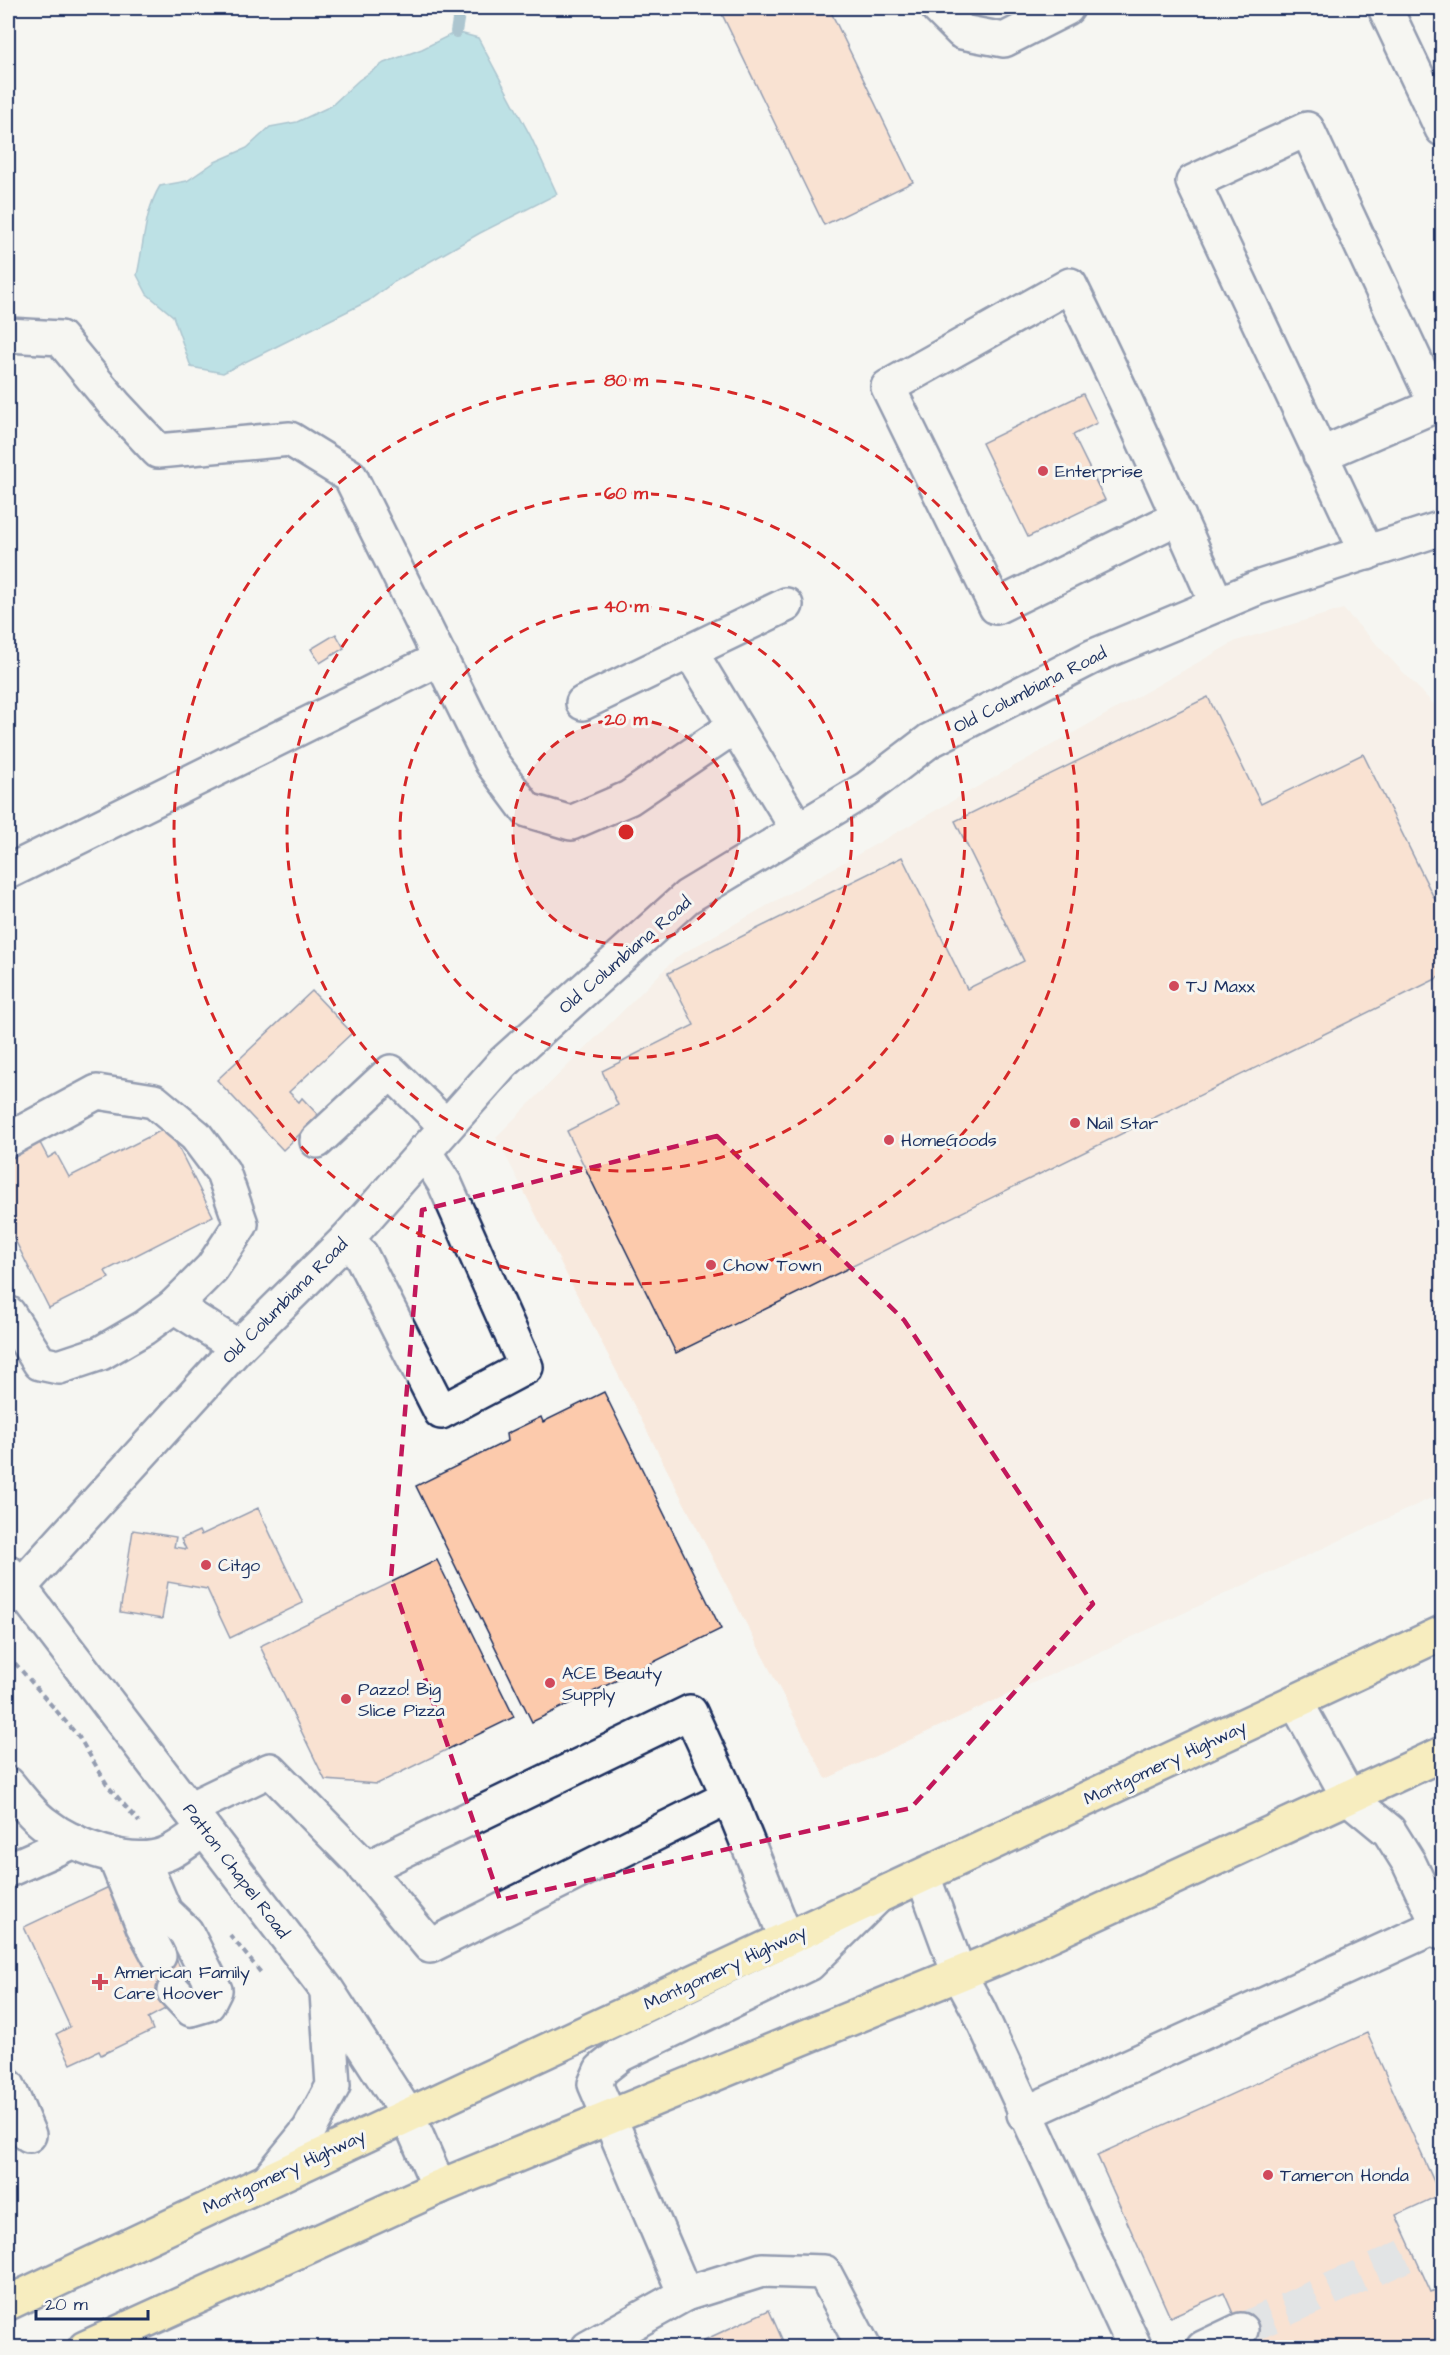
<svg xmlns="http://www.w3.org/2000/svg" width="1450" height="2355" font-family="'Architects Daughter',sans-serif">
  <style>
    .built { fill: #f8e9dd }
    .water { fill: #79c8d5; stroke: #538ba5; stroke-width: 1.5 }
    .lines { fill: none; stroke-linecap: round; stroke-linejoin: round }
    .stream { stroke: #538ba5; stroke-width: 12 }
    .building { fill: #fccaac; stroke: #1b2f5e; stroke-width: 1.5 }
    .minor-tunnel { stroke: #caced4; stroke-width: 33; stroke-dasharray: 33 16; stroke-linecap: butt }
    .minor-casing { stroke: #1b2f5e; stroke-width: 38 }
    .major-casing { stroke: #1b2f5e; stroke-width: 38 }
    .path { stroke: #1b2f5e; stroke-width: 4; stroke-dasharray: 6 4.5; stroke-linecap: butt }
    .minor { stroke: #f6f6f2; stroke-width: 33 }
    .major { stroke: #f8e281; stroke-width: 33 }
    .marked { fill: none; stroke: #c2185b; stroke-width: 4.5; stroke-dasharray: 12 8; stroke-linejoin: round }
    .ring { fill: none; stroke: #d62828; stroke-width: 3; stroke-dasharray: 10 8 }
    .poi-dot { fill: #d1495b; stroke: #f6f6f2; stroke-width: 2 }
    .labels { text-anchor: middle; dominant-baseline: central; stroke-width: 6; stroke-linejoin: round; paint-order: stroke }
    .poi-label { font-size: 18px; fill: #1b2f5e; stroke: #f6f6f2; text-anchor: start }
    .street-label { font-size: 18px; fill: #1b2f5e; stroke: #f6f6f2 }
    .centre { fill: #d62828; stroke: #f6f6f2; stroke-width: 3 }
    .ring-label { font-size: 18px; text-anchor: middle; font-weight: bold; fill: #d62828; stroke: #f6f6f2; stroke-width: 6; stroke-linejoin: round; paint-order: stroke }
  </style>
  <rect width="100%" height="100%" fill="#f6f6f2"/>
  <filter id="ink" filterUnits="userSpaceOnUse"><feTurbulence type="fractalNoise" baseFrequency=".0167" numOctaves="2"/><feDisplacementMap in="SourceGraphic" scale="12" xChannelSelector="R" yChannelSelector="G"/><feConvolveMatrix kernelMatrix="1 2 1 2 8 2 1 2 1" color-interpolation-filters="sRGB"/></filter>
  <g filter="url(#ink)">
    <polygon class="built" points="1343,609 1442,713 1442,1493 826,1779 496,1137 678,956 1236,641"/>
    <path class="water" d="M456,32L478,38L531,137L557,194L480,233L394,282L368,301L223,373L191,367L173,316L147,294L137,275C144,245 144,212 160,186L187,181L215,162L247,148L270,127L297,122L331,106L359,80L384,63L422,49Z"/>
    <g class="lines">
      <polyline class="stream" points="456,32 460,8"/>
    </g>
    <g class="building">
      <polygon points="719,8 829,8 913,182 824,225"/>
      <polygon points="1083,394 1097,423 1073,435 1105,500 1028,537 982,443"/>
      <polygon points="336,634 344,648 320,663 311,649"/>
      <polygon points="1208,697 1261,804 1363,754 1442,914 1442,976 676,1353 567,1131 618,1105 602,1071 694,1025 668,973 902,857 967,989 1024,961 955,821"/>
      <polygon points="312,991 352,1033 289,1092 299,1102 302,1098 319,1116 283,1150 217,1080"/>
      <polygon points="168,1127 213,1216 105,1271 109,1278 49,1308 8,1226 8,1157 39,1141 48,1158 56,1153 69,1177"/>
      <polygon points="604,1392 721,1629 532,1722 416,1486 507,1441 506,1434 541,1417 543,1422"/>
      <polygon points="258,1508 303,1603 230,1638 207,1589 168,1582 162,1619 120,1612 133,1530 176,1537 174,1547 186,1549 181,1539 199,1531 201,1535"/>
      <polygon points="437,1560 514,1717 377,1784 325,1780 260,1646"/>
      <polygon points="111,1886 172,1950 188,1985 162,1997 167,2008 148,2018 153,2030 101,2055 99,2051 71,2064 56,2034 70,2027 24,1927"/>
      <polygon points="1367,2033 1440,2195 1396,2215 1431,2292 1442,2287 1442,2348 1248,2348 1224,2293 1170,2317 1097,2155"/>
      <polygon points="769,2310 786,2348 687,2348"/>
    </g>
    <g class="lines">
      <polyline class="minor-tunnel" points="1241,2330 1413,2252"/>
      <g class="minor-casing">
        <g id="minor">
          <polyline points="938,8 962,32 1004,40 1067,8"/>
          <polyline points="1385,8 1442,129"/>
          <polyline points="8,335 60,338 115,405 158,451 290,439 350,476 492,763 527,810 571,823 629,798 735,726"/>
          <polyline points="1320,455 1436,405 1307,129 1193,182 1367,553"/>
          <path d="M1179,517L996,607L888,387L1070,285C1122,390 1170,497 1217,604"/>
          <polyline points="690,651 798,830"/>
          <polyline points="583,703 786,605"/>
          <polyline points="8,872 441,658"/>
          <polyline points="8,1140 97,1092 154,1101 196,1136 223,1172 241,1224 212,1268 174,1306 144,1328 101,1353 59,1367 40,1363 8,1313"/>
          <polyline points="317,1141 391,1072 446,1126"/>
          <polyline points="346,1240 361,1255 441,1412 526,1367 445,1184 424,1151"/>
          <polyline points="174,1306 238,1347"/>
          <polyline points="8,1572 327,1990 407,2114 439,2187"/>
          <polyline points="8,1600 238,1347 346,1240 503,1063 687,897 866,789 929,741 1094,656 1257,588 1442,528"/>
          <polyline points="1296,1702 1349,1798 1389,1831 1409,1863 1442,1933"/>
          <path d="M8,1784C19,1797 31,1814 45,1824C73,1846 131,1868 166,1854C179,1849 192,1837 204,1830"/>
          <polyline points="189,1809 270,1770 361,1863 430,1946 729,1797 787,1940"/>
          <polyline points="114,1855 143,1926 159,1956"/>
          <polyline points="143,1860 165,1912 186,1932 215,1990 208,2004 191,2009 174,1991"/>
          <polyline points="365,1869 690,1712 729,1797"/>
          <polyline points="8,1870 74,1841"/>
          <polyline points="923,1876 959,1974 978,2009 1135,2348"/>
          <polyline points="8,2086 29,2135"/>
          <polyline points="1024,2114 1439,1925"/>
          <polyline points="269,2179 309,2130 333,2086 327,1992"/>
          <polyline points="588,2348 685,2294"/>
          <polyline points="864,2348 824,2272 762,2270 685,2294 595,2084 601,2070 620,2055 809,1964 876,1898"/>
          <polyline points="1203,2348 1241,2330"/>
        </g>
      </g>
      <g class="major-casing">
        <g id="major">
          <path d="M8,2303C485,2077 965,1857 1442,1633"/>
          <polyline points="85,2348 439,2187 1010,1953 1442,1754"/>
        </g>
      </g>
      <g class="path">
        <polyline points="8,1655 79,1737 108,1786 139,1822"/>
        <polyline points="230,1935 262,1974"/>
      </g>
      <use href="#minor" class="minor"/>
      <use href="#major" class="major"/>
    </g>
  </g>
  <path d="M0 0H1450V2355H0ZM717,1136L904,1320L1093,1604L911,1808L500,1900L391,1578L422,1210Z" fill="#f6f6f2" fill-opacity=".55" fill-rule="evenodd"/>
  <path class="marked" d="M717,1136L904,1320L1093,1604L911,1808L500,1900L391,1578L422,1210Z"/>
  <circle cx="626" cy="832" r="113" fill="#d62828" fill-opacity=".12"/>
  <g class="ring">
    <circle cx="626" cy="832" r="113"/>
    <circle cx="626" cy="832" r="226"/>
    <circle cx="626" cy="832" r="339"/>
    <circle cx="626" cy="832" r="452"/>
  </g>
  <g class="poi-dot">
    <circle cx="1043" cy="471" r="6"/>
    <circle cx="1174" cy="986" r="6"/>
    <circle cx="1075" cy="1123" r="6"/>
    <circle cx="889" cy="1140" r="6"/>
    <circle cx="711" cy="1265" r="6"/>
    <circle cx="206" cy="1565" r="6"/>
    <circle cx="550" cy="1683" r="6"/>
    <circle cx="346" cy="1699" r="6"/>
    <path d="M97 1973h6v6h6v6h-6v6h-6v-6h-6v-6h6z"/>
    <circle cx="1268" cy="2175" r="6"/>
  </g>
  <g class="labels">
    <g class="poi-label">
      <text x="1055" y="471">Enterprise</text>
      <text x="1186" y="986">TJ Maxx</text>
      <text x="1087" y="1123">Nail Star</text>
      <text x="901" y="1140">HomeGoods</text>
      <text x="723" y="1265">Chow Town</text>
      <text x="218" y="1565">Citgo</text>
      <text x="562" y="1673">ACE Beauty<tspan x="562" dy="21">Supply</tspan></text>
      <text x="358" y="1689">Pazzo! Big<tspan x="358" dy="21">Slice Pizza</tspan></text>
      <text x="114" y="1972">American Family<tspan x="114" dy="21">Care Hoover</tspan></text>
      <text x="1280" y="2175">Tameron Honda</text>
    </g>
    <g class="street-label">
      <text transform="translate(1030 690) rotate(-27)">Old Columbiana Road</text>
      <text transform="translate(625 955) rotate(-41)">Old Columbiana Road</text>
      <text transform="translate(285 1301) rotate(-45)">Old Columbiana Road</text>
      <text transform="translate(1165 1763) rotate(-25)">Montgomery Highway</text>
      <text transform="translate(236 1871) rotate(53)">Patton Chapel Road</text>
      <text transform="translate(725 1968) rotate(-25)">Montgomery Highway</text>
      <text transform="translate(284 2172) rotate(-25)">Montgomery Highway</text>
    </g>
  </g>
  <circle cx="626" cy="832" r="9" class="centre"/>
  <g class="ring-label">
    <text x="626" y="386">80 m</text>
    <text x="626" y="499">60 m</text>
    <text x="626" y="612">40 m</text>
    <text x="626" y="725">20 m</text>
  </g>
  <rect width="1450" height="2355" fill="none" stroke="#f6f6f2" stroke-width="30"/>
  <rect x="15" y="15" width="1420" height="2325" fill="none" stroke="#1b2f5e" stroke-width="2" filter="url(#ink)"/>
  <path d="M36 2310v9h112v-9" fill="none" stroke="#1b2f5e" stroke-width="3"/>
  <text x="45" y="2310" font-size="18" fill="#1b2f5e" stroke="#f6f6f2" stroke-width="4.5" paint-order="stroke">20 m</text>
</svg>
